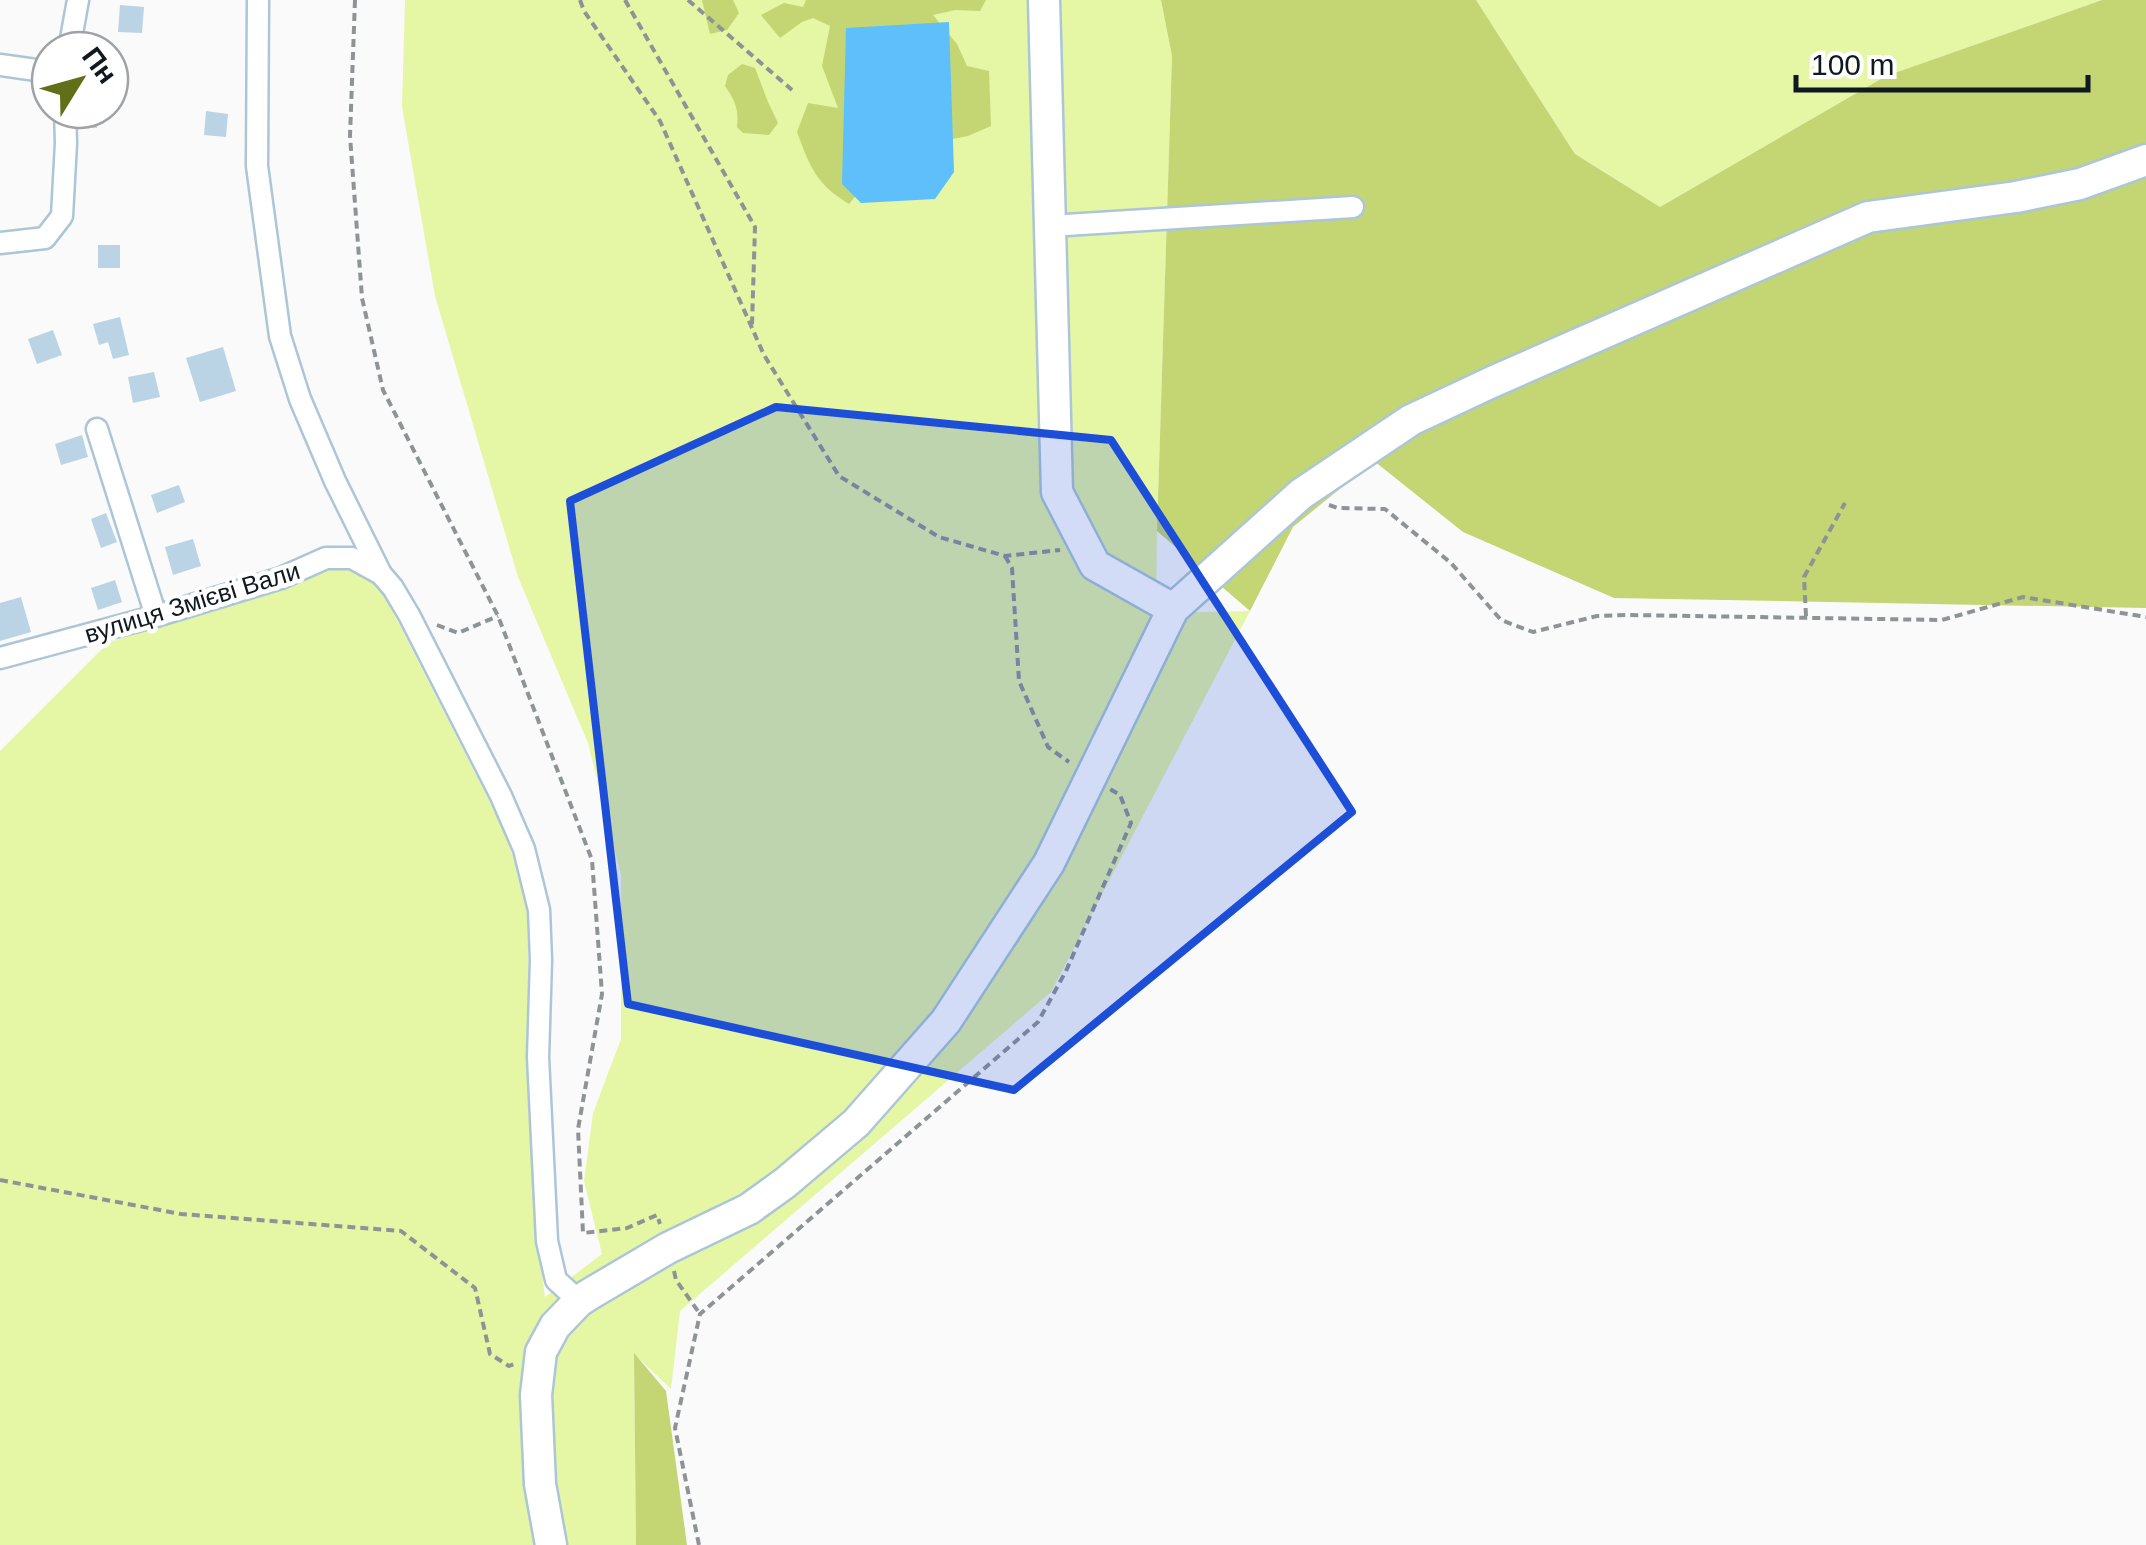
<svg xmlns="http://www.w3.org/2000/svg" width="2146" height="1545" font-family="Helvetica,sans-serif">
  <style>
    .green { fill: #e5f6a5 }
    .forest { fill: #c3d673 }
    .water { fill: #5ebffb }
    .building { fill: #bad4e6 }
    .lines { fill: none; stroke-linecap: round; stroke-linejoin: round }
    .street-casing { stroke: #acc6d8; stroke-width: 25 }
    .secondary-casing { stroke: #acc6d8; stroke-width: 35 }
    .path { stroke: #8e9396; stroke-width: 4; stroke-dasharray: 8 5; stroke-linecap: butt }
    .street { stroke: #fff; stroke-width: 20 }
    .secondary { stroke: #fff; stroke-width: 30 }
    .marked { fill: #1d4ed8; fill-opacity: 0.2; stroke: #1d4ed8; stroke-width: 8; stroke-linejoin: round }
    .labels { text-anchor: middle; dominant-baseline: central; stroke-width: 9; stroke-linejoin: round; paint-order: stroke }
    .street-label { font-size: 25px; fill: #0f191f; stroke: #fff }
  </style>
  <rect width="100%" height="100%" fill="#fafafa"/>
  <g class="green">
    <polygon points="405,0 1161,0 1172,56 1157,531 1156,613 1250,611 1051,992 680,1311 671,1389 634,1354 636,1545 0,1545 0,751 108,643 339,567 374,575 500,822 526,891 534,1108 534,1216 545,1297 602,1254 584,1181 593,1113 621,1039 621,875 588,743 518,577 435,296 402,107"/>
    <polygon points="1476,0 2102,0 1886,76 1660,207 1575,154"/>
  </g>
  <g class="forest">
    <polygon points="702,0 733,0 739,13 727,30 710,34"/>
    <path d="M806,0H986L980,11L955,10L933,15L957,44L967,66L989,71L991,126L968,136L937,142L874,174L849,204C816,184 810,167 797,132L808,103L838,108L822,66L830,26L813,18L802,22L780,38L761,15L784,3L803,7Z"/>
    <polygon points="1161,0 1476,0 1575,154 1660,207 1886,76 2102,0 2146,0 2146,608 1614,598 1463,532 1374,461 1293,527 1250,611 1157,531 1172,56"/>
    <path d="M742,64L755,68L768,102L778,123L769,135L743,133L737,127C739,109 735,101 725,86L728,75Z"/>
    <polygon points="634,1353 666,1391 687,1545 636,1545"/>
  </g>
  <polygon class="water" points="949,22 954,172 935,199 861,203 842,184 846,28"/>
  <g class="building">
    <polygon points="120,5 144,7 142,33 118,32"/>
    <polygon points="81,110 98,110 97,128 81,127"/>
    <polygon points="206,111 228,114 226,137 204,135"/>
    <rect x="98" y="245" width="22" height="23"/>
    <polygon points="120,317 129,355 113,359 108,342 99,345 93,324"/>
    <polygon points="53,330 62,355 37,364 28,339"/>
    <polygon points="223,347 236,391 200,402 186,358"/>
    <polygon points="154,372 160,397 133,403 128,377"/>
    <polygon points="82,435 88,457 61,465 55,444"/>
    <polygon points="179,485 185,502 157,513 151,495"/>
    <polygon points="106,513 117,542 101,548 91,519"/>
    <polygon points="193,539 201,566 173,575 165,547"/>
    <polygon points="115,580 122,602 98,610 91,588"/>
    <polygon points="21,597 31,632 0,641 0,603"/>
  </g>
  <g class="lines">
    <g class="street-casing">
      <g id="street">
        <polyline points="258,0 257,166 280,336 300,399 335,481 381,574 393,588 409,615 501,796 524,849 539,910 541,960 538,1057 547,1241 556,1280 579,1301"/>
        <polyline points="69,50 78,0"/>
        <polyline points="0,65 50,72"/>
        <polyline points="1050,226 1353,207"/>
        <polyline points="0,243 45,238 62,216 66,143 65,110"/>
        <polyline points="97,429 156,616"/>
        <polyline points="0,658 156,616 281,578 326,558 352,558 381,574"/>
      </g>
    </g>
    <g class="secondary-casing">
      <g id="secondary">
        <polyline points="1044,0 1057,492 1095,565 1173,609"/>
        <polyline points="551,1545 540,1484 536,1395 541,1352 555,1326 579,1301 590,1294 668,1248 749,1209 785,1183 856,1123 946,1021 1049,863 1173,609 1301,494 1411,420 1492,382 1868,217 2016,197 2080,184 2146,160"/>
      </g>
    </g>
    <g class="path">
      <polyline points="355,0 350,136 362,298 383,390 498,616 592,860 602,994 578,1129 583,1233 627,1228 657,1215 660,1224"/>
      <polyline points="580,0 584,11 660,121 764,355 839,476 939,537 1005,556 1060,550"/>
      <polyline points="625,0 755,227 752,325"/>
      <polyline points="688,0 792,90"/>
      <polyline points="1329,505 1338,508 1385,509 1451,563 1501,620 1533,632 1597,616 1628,615 1942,620 2023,597 2146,617"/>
      <polyline points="1005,556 1012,568 1019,681 1048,747 1069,762"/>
      <polyline points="1806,616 1804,577 1845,503"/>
      <polyline points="437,625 458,633 498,616"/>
      <polyline points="0,1180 181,1214 401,1231 475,1288 490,1354 509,1366 514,1364"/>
      <polyline points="674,1271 676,1280 700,1314"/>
      <polyline points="699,1545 675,1428 700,1314 1038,1022 1066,971 1131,823 1120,795 1110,789"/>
    </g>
    <use href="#street" class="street"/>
    <use href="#secondary" class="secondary"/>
  </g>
  <path class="marked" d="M776,407L1111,440L1352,812L1014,1090L628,1004L570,501Z"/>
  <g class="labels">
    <g class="street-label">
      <text transform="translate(192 602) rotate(-17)">вулиця Змієві Вали</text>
    </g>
  </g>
  <g transform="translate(80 80) rotate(53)"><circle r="48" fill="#ffffff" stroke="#9fa3a5" stroke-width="2.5"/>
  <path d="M0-8L18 38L0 25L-18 38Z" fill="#626f19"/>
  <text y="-15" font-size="28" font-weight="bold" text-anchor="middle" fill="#0f191f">Пн</text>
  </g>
  <path d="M1796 75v15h292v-15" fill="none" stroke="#0f191f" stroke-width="5"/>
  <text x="1811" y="75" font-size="30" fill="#0f191f" stroke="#ffffff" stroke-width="8" paint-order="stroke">100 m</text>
</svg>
